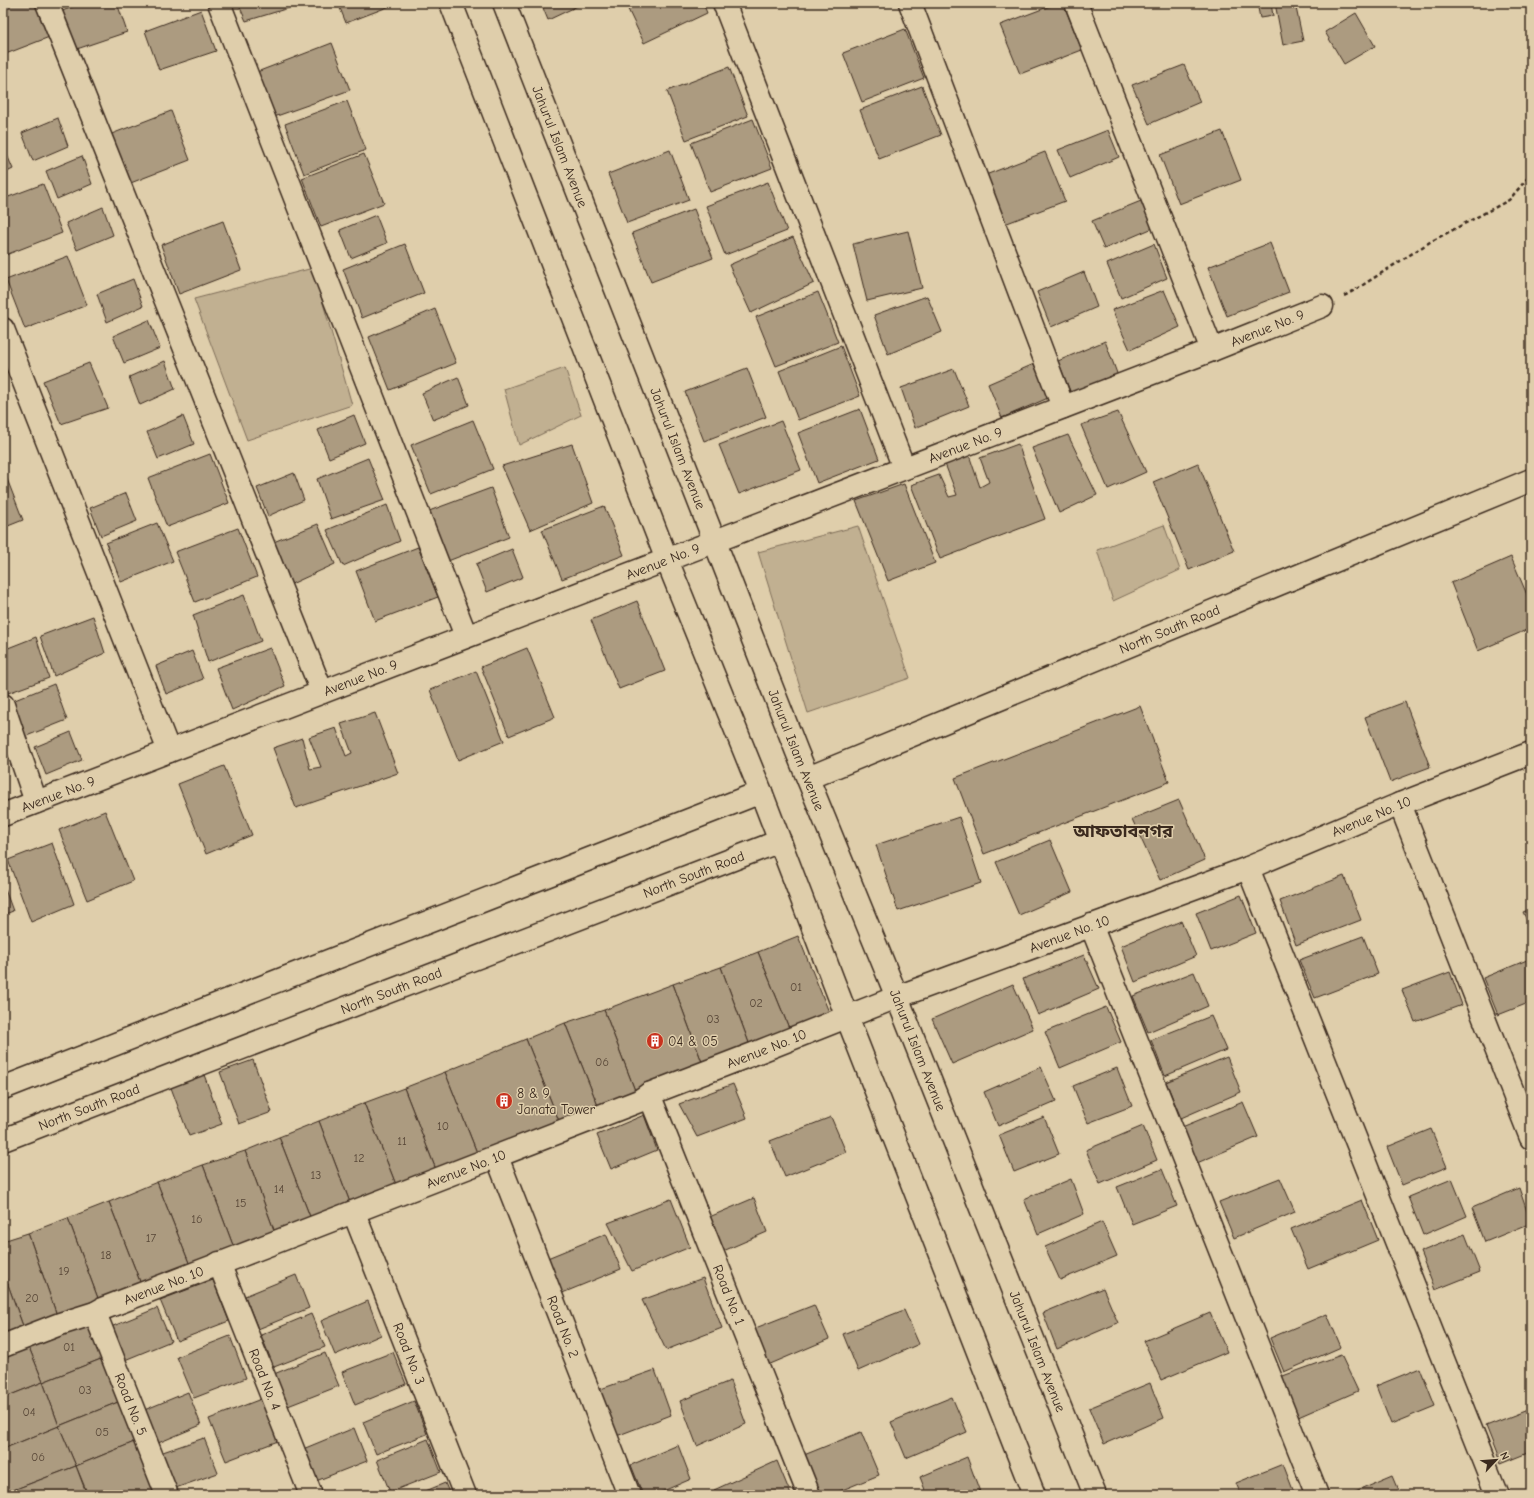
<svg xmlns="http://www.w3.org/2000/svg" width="1534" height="1498" font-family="'Comic Neue','Noto Sans Bengali',sans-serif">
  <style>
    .green { fill: #c1b091; stroke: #7e6d58 }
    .building { fill: #ac9b80; stroke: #3b2a1e }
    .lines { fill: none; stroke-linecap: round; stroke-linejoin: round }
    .minor-casing { stroke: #3b2a1e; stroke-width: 25 }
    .tertiary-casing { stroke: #3b2a1e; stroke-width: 25 }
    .path { stroke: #3b2a1e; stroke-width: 2.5; stroke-dasharray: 4 3; stroke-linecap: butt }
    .minor { stroke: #dfceab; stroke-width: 22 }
    .tertiary { stroke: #dfceab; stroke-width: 22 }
    .labels { text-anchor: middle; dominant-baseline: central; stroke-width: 3; stroke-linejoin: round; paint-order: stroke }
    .number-label { font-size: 12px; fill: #574636 }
    .street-label { font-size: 14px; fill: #3b2a1e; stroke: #dfceab }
    .poi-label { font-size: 14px; fill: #3b2a1e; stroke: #dfceab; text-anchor: start }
    .district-label { font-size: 18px; font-weight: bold; fill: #3b2a1e; stroke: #dfceab }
  </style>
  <rect width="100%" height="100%" fill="#dfceab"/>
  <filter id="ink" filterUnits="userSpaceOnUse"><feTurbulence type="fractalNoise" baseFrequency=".025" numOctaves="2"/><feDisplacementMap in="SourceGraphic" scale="8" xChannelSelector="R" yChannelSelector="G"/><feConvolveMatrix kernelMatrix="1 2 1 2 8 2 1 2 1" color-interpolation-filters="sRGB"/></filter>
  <g filter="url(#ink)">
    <g class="green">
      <polygon points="313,268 352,405 247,440 194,299"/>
      <polygon points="565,368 581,415 519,445 504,389"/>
      <polygon points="1164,525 1180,570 1113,601 1097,550"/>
      <polygon points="858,526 910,678 808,713 758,552"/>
    </g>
    <g class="building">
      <polygon points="3,3 39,3 52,36 3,55"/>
      <polygon points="83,3 117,3 127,32 71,51 57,13"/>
      <polygon points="238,3 305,3 246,21"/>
      <polygon points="338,3 398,3 346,23"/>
      <polygon points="541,3 584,3 548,20"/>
      <polygon points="625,3 703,3 707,13 644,43"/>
      <polygon points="1058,3 1063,3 1082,50 1020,74 1000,25"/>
      <polygon points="1257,3 1271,3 1273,16 1260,18"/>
      <polygon points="1275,3 1295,3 1303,41 1283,45"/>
      <polygon points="201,10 216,51 159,70 145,31"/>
      <polygon points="1356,13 1375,46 1344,64 1325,32"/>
      <polygon points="905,29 924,78 862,102 843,53"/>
      <polygon points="332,43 350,90 274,117 257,72"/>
      <polygon points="1184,65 1200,102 1149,124 1132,85"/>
      <polygon points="729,67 748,116 686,140 667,91"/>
      <polygon points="922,86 941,135 879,159 860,110"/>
      <polygon points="347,101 366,150 304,174 285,124"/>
      <polygon points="171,111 190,160 128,184 109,135"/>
      <polygon points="58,118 68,146 33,161 22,133"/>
      <polygon points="753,119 772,168 710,192 691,143"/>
      <polygon points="1108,130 1119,157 1070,178 1058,150"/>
      <polygon points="1222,131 1241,180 1179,204 1160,155"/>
      <polygon points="3,148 4,148 13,169 3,174"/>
      <polygon points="670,150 689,200 627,223 608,174"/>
      <polygon points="1045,152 1065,201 1002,225 983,176"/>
      <polygon points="364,154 384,203 321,227 302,178"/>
      <polygon points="82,156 92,184 57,199 46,171"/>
      <polygon points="768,182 787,231 725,255 706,206"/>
      <polygon points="43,184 62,233 3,256 3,199"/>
      <polygon points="1141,201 1153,228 1104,249 1092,221"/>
      <polygon points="103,207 113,235 77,250 66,223"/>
      <polygon points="694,209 713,258 651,282 632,233"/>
      <polygon points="376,215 387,243 351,258 340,230"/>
      <polygon points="223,221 241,270 179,294 161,245"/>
      <polygon points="908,231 922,288 867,301 853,244"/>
      <polygon points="793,237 814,283 751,313 729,265"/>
      <polygon points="1270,243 1289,292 1227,316 1208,267"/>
      <polygon points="405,244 424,293 362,318 343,269"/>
      <polygon points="1154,244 1167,278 1121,298 1107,264"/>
      <polygon points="68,256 87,305 25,329 6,280"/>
      <polygon points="1084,272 1097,307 1051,327 1037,292"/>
      <polygon points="133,279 143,306 107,322 97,294"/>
      <polygon points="1164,290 1180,327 1130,350 1112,310"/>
      <polygon points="818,292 838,342 776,366 756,317"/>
      <polygon points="927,296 942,332 888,354 874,315"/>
      <polygon points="435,309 456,363 390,390 369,337"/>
      <polygon points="149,320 160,348 124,363 113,336"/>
      <polygon points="1105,341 1118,376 1072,396 1058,361"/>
      <polygon points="841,346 860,396 798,420 779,371"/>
      <polygon points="165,361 175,389 140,405 129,377"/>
      <polygon points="89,363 108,408 61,424 43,381"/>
      <polygon points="1034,364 1048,398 1002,418 988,384"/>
      <polygon points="747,368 766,417 704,441 685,392"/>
      <polygon points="954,369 969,406 915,428 901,388"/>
      <polygon points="458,377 469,405 433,420 422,393"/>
      <polygon points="860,409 879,459 817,483 798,433"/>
      <polygon points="1118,412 1146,472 1108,489 1081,425"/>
      <polygon points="354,415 365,443 329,458 318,430"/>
      <polygon points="183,416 194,444 158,459 147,432"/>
      <polygon points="473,420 493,469 431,494 411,445"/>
      <polygon points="781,421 801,470 739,494 719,445"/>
      <polygon points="1068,435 1097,495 1059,513 1032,448"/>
      <polygon points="572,444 593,503 530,530 502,466"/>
      <polygon points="1018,444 1045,519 940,559 911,485 939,475 949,497 957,495 945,464 969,455 980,487 989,482 980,458"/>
      <polygon points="210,454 229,503 167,527 148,478"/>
      <polygon points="368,458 385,500 331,519 317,479"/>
      <polygon points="1198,463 1234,551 1189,570 1153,482"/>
      <polygon points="294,473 304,500 268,516 257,488"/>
      <polygon points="7,479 23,520 3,528 3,480"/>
      <polygon points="904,484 935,563 888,581 856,501"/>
      <polygon points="491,488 509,537 448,561 429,511"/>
      <polygon points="126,493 137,521 101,536 90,508"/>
      <polygon points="387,505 400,541 343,566 327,530"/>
      <polygon points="604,506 624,555 562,579 542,530"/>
      <polygon points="157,523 173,561 121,582 106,543"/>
      <polygon points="318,524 335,564 287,586 271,543"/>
      <polygon points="238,528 257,577 195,602 175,552"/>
      <polygon points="418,547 438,597 375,621 356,571"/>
      <polygon points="512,549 523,577 487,592 476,564"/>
      <polygon points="1511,557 1531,604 1531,628 1478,651 1451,583"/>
      <polygon points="244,595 261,641 208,662 193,615"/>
      <polygon points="637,601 665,671 619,689 591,620"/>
      <polygon points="93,616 105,653 54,676 40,636"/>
      <polygon points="36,637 49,678 8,693 3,680 3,650"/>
      <polygon points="270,648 285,686 232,710 216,668"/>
      <polygon points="527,648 555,717 509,736 481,667"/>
      <polygon points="192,651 203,679 166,694 156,666"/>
      <polygon points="476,671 504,741 458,760 430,690"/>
      <polygon points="54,684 67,720 24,737 10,702"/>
      <polygon points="1405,702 1430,767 1390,782 1365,717"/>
      <polygon points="1140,706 1169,782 984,854 955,778"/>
      <polygon points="375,713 398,773 296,808 273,748 302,738 310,769 321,767 309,737 336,728 346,756 352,753 341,724"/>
      <polygon points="71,732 82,760 46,775 35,747"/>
      <polygon points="224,766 252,835 206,854 178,784"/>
      <polygon points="1179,800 1205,860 1160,880 1132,819"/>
      <polygon points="105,811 133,881 87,900 59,830"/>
      <polygon points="959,817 981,883 898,911 876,845"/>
      <polygon points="1050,840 1072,892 1019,915 996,862"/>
      <polygon points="52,843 74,904 31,922 8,860"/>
      <polygon points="1344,876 1361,920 1296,945 1280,901"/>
      <polygon points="3,884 13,911 3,915"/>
      <polygon points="1241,895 1256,933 1211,951 1196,913"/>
      <polygon points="1531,909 1531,929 1523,912"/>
      <polygon points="1181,921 1196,956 1135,982 1121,946"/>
      <polygon points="798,936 833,1022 793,1038 758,952"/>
      <polygon points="1363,936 1378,974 1315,998 1299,960"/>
      <polygon points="758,952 793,1038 753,1054 721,967"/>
      <polygon points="1084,955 1099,989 1038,1015 1023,979"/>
      <polygon points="1527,960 1531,969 1531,1002 1498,1015 1483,978"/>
      <polygon points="721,967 753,1054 706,1073 673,984"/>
      <polygon points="1194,972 1208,1006 1148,1032 1133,996"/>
      <polygon points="1450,972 1462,1005 1415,1022 1402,990"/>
      <polygon points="673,984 706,1073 639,1101 604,1010"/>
      <polygon points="1013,984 1033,1029 952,1064 932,1019"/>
      <polygon points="1106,1007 1121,1042 1060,1068 1045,1032"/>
      <polygon points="604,1010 639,1101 602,1116 565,1023"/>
      <polygon points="1211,1016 1226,1050 1165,1076 1151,1040"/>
      <polygon points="565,1023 602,1116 563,1131 526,1039"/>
      <polygon points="526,1039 563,1131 481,1163 445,1072"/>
      <polygon points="1227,1057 1241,1092 1181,1118 1166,1082"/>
      <polygon points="253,1060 272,1112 239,1124 220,1072"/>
      <polygon points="1041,1067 1056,1101 998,1126 984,1092"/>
      <polygon points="1117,1068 1132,1106 1088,1123 1073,1086"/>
      <polygon points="203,1072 222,1124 189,1136 170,1085"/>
      <polygon points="445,1072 481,1163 440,1180 404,1088"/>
      <polygon points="733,1084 747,1118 697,1137 679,1104"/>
      <polygon points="404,1088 440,1180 400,1195 364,1103"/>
      <polygon points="1243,1102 1258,1137 1197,1163 1182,1127"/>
      <polygon points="364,1103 400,1195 354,1213 319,1121"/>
      <polygon points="644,1115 657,1150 611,1169 597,1135"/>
      <polygon points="831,1117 846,1152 785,1177 770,1141"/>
      <polygon points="1044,1117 1059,1154 1014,1172 999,1135"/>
      <polygon points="319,1121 354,1213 314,1227 279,1137"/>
      <polygon points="1143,1126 1157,1160 1100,1184 1086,1150"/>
      <polygon points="1431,1129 1447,1167 1402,1185 1387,1147"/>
      <polygon points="279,1137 314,1227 278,1241 245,1151"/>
      <polygon points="245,1151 278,1241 237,1256 203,1165"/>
      <polygon points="203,1165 237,1256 193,1273 157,1182"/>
      <polygon points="1162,1169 1177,1206 1132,1224 1117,1187"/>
      <polygon points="1280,1178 1295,1212 1234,1238 1219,1202"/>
      <polygon points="1071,1179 1084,1214 1038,1234 1024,1199"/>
      <polygon points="1452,1179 1467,1216 1423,1235 1408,1197"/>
      <polygon points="157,1182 193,1273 144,1292 109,1202"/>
      <polygon points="1519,1188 1531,1223 1485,1242 1472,1208"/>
      <polygon points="754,1198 767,1232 721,1252 707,1218"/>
      <polygon points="671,1199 690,1247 632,1271 608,1223"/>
      <polygon points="1362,1200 1378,1240 1308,1269 1291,1229"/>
      <polygon points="109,1202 144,1292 102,1309 68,1218"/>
      <polygon points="68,1218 102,1309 60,1324 28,1233"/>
      <polygon points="1102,1222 1117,1256 1060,1280 1045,1247"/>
      <polygon points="28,1233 60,1324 27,1337 3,1271 3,1241"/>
      <polygon points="606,1234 621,1269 560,1294 545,1259"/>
      <polygon points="1465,1234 1480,1272 1435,1290 1420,1252"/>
      <polygon points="3,1271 27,1337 3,1346"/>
      <polygon points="296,1275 309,1308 258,1329 245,1296"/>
      <polygon points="703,1278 722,1328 666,1350 642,1300"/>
      <polygon points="213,1280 229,1321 177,1341 160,1300"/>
      <polygon points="1103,1288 1118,1323 1057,1349 1043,1313"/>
      <polygon points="368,1301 381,1335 335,1355 321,1321"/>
      <polygon points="814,1305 829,1339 768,1365 753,1329"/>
      <polygon points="157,1308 171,1341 120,1362 106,1329"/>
      <polygon points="904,1310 919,1344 858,1371 843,1334"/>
      <polygon points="95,1313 111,1355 43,1382 26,1340"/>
      <polygon points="1210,1313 1227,1352 1161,1380 1144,1341"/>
      <polygon points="311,1314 325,1347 274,1367 261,1335"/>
      <polygon points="1327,1314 1341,1347 1284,1372 1270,1338"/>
      <polygon points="230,1336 246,1378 194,1398 177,1357"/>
      <polygon points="26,1340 43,1382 3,1398 3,1349"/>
      <polygon points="393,1352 406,1384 355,1405 342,1372"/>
      <polygon points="325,1353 339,1386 288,1406 274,1374"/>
      <polygon points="111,1355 128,1398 59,1426 43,1382"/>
      <polygon points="1341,1355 1358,1391 1296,1418 1280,1377"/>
      <polygon points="1420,1368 1435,1406 1391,1424 1376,1386"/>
      <polygon points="655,1370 671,1415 614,1437 595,1391"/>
      <polygon points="730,1381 746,1424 697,1446 680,1401"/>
      <polygon points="43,1382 59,1426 3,1449 3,1398"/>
      <polygon points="1150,1383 1164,1418 1104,1444 1089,1408"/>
      <polygon points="188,1392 201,1425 151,1446 137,1413"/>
      <polygon points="952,1397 967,1432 906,1458 891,1422"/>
      <polygon points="128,1398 144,1438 76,1466 59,1426"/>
      <polygon points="261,1399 278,1441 226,1461 209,1419"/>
      <polygon points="414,1401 427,1434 376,1454 363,1422"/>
      <polygon points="1530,1409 1531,1452 1501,1464 1486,1426"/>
      <polygon points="59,1426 76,1466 3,1494 3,1449"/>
      <polygon points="354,1428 367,1461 316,1481 303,1449"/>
      <polygon points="861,1432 879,1475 830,1495 820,1495 804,1455"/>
      <polygon points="144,1438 167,1495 88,1495 76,1466"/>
      <polygon points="204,1438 218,1473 170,1490 157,1454"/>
      <polygon points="428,1439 441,1472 390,1492 377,1460"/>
      <polygon points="678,1445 691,1479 654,1495 643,1495 631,1465"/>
      <polygon points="967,1457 980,1492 973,1495 927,1495 920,1477"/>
      <polygon points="777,1461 791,1495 716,1495 714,1490"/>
      <polygon points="1283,1464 1295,1495 1241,1495 1236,1483"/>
      <polygon points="76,1466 87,1495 3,1495 3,1494"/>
      <polygon points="1393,1476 1401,1495 1348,1495"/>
      <polygon points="445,1483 450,1495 416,1495"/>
    </g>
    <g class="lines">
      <g class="minor-casing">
        <g id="minor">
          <polyline points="47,3 322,692"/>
          <polyline points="219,3 466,636"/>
          <polyline points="724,3 904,468"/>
          <polyline points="910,3 1063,407"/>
          <polyline points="1076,3 1212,350"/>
          <polyline points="3,329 169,751"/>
          <polyline points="3,705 36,802"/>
          <path id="s1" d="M808,778L1531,480"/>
          <polyline points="1400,804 1531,1138"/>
          <path id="s2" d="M3,815L1212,350L1322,306"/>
          <polyline points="1248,868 1497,1495"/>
          <polyline points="1091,925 1317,1495"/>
          <path id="s3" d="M649,1094L809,1495"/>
          <path id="s4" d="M497,1157L629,1495"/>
          <path id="s5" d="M354,1213L465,1495"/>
          <path id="s6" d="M219,1263L311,1495"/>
          <path id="s7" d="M95,1313L167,1495"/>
          <path id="s8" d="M3,1346L60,1324L95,1313L102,1309C281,1240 460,1172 639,1101L649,1094L753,1054L897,997L1248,868L1400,804L1531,753"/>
        </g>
      </g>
      <g class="tertiary-casing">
        <g id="tertiary">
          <polyline points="451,3 667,560 761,792 847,1017 1034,1495"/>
          <path id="s9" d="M504,3L797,752L897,997L1095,1495"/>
          <polyline points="3,1088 761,792"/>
          <path id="s10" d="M3,1140L780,841"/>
        </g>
      </g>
      <polyline class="path" points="1344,296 1355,290 1430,242 1509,200 1531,174"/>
      <use href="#minor" class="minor"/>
      <use href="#tertiary" class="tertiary"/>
    </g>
  </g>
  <defs>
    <g id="building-disc" transform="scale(0.9)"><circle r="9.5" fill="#c8321e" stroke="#dfceab"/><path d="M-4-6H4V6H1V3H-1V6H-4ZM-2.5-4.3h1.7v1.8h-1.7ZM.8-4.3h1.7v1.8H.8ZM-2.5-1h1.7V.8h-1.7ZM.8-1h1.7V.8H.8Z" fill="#fff"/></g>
  </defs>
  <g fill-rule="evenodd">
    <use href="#building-disc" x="655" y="1041"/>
    <use href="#building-disc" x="504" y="1101"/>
  </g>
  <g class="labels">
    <g class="number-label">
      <text x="796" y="987">01</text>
      <text x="756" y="1003">02</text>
      <text x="713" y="1019">03</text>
      <text x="602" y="1062">06</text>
      <text x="443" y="1126">10</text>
      <text x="402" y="1141">11</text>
      <text x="359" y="1158">12</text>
      <text x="316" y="1175">13</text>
      <text x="279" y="1189">14</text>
      <text x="241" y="1203">15</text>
      <text x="197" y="1219">16</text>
      <text x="151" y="1238">17</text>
      <text x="106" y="1255">18</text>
      <text x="64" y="1271">19</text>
      <text x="32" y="1298">20</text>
      <text x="69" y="1347">01</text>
      <text x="85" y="1390">03</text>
      <text x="29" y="1412">04</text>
      <text x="102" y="1432">05</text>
      <text x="38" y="1457">06</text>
    </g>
    <g class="street-label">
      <text stroke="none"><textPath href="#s9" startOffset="154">Jahurul Islam Avenue</textPath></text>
      <text stroke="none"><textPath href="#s2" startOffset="1355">Avenue No. 9</textPath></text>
      <text stroke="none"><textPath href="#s2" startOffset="1031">Avenue No. 9</textPath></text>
      <text stroke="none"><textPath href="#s9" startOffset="478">Jahurul Islam Avenue</textPath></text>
      <text stroke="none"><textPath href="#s2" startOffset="707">Avenue No. 9</textPath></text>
      <text stroke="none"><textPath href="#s1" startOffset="391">North South Road</textPath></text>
      <text stroke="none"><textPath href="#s2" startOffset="383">Avenue No. 9</textPath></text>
      <text stroke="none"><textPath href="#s9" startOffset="802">Jahurul Islam Avenue</textPath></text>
      <text stroke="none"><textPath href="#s2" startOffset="59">Avenue No. 9</textPath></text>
      <text stroke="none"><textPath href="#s8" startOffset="1468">Avenue No. 10</textPath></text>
      <text stroke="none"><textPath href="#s10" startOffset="740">North South Road</textPath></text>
      <text stroke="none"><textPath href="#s8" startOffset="1144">Avenue No. 10</textPath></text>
      <text stroke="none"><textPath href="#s10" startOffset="416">North South Road</textPath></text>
      <text stroke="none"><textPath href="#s8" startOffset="820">Avenue No. 10</textPath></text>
      <text stroke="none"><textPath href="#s9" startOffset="1126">Jahurul Islam Avenue</textPath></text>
      <text stroke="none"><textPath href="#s10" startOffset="92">North South Road</textPath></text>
      <text stroke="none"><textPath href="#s8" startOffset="496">Avenue No. 10</textPath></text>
      <text stroke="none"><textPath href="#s8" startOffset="172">Avenue No. 10</textPath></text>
      <text stroke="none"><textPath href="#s3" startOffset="216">Road No. 1</textPath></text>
      <text stroke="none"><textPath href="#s4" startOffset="182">Road No. 2</textPath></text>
      <text stroke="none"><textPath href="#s9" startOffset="1450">Jahurul Islam Avenue</textPath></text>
      <text stroke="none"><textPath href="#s5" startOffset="151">Road No. 3</textPath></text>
      <text stroke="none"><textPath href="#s6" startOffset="125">Road No. 4</textPath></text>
      <text stroke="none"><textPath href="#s7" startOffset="98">Road No. 5</textPath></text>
    </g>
    <g class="poi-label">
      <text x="668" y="1041">04 &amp; 05</text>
      <text x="517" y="1093">8 &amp; 9<tspan x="517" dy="16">Janata Tower</tspan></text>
    </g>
    <g class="district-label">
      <text x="1123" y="831">আফতাবনগর</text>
    </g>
  </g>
  <rect width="1534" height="1498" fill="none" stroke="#dfceab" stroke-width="16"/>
  <rect x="8" y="8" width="1518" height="1482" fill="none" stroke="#3b2a1e" stroke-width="1.5" filter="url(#ink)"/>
  <g transform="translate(1496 1460) rotate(64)" stroke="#dfceab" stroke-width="3" paint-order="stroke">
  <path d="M0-3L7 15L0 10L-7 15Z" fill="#3b2a1e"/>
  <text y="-6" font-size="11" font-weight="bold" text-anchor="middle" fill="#3b2a1e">N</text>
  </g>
</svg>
